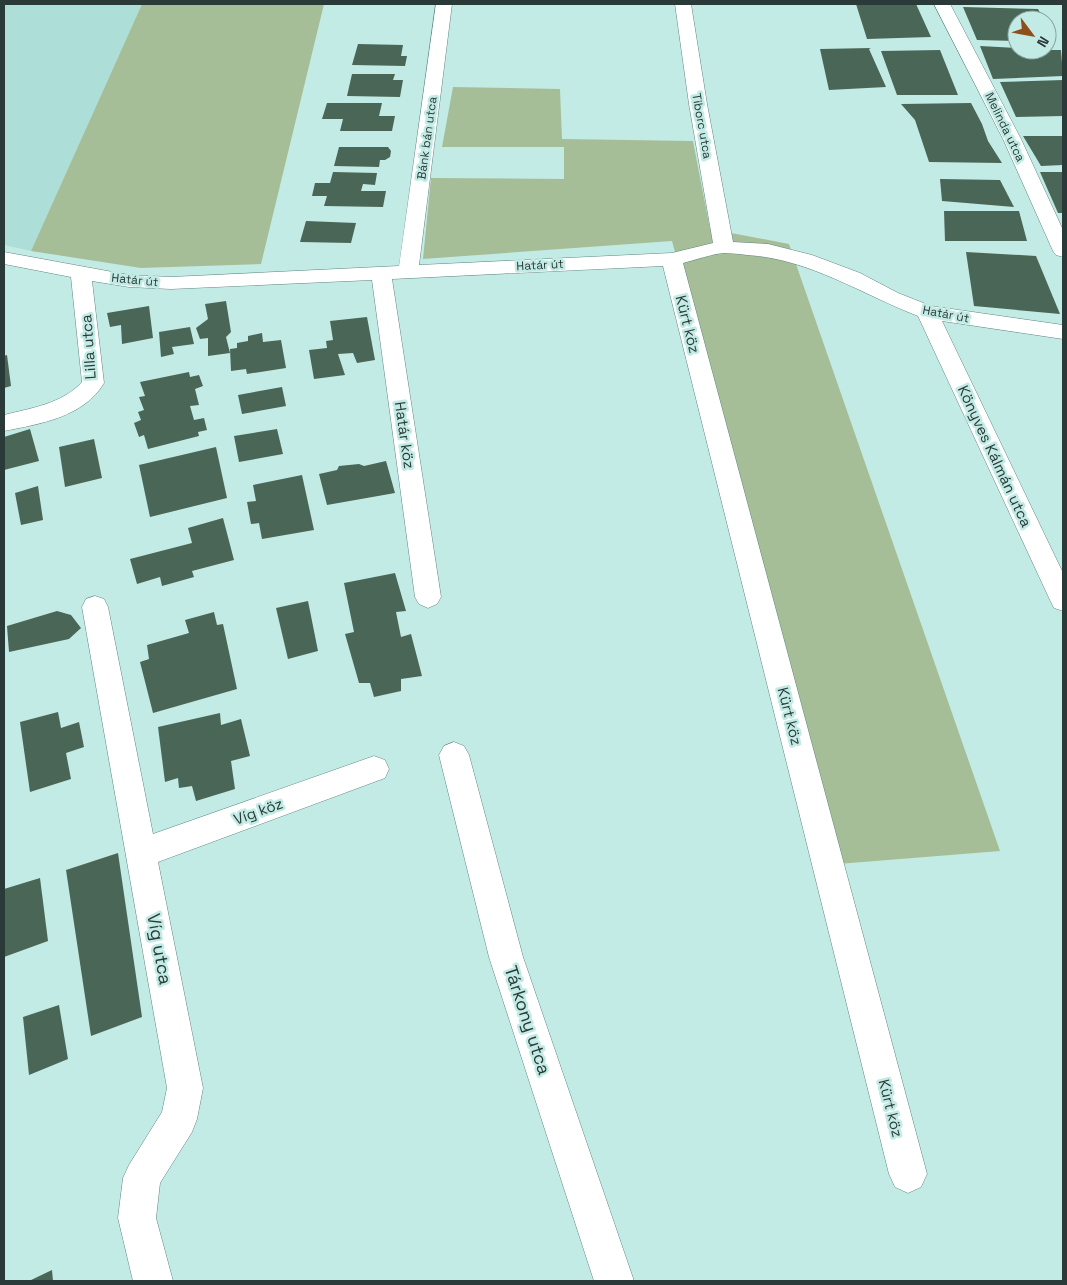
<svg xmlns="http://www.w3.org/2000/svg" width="1067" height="1285" font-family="'Space Grotesk',sans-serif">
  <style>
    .built { fill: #aeded8 }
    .green { fill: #a6be97 }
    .building { fill: #4a6656 }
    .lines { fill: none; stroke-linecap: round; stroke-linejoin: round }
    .minor-casing { stroke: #608681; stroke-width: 1 }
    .minor { fill: #fff; fill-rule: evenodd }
    .labels { text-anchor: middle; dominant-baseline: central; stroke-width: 5; stroke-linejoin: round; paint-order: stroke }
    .far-street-label { font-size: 12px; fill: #2a3a38; stroke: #c3ebe5 }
    .street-label { font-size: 15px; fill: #2a3a38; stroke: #c3ebe5 }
    .near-street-label { font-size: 18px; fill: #2a3a38; stroke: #c3ebe5 }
  </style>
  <rect width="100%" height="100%" fill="#c3ebe5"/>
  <polygon class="built" points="4,4 142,4 31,251 4,245"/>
  <g class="green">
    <polygon points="142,4 324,4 261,264 141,268 31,251"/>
    <polygon points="453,87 560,89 562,139 693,141 710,229 789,244 1000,851 838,864 672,241 423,259 431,178 564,179 564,147 442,147"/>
  </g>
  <g class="building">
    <polygon points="856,4 916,4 931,37 867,39"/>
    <polygon points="963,7 1038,9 1044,20 1017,20 1017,41 977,40"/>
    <polygon points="1047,25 1056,41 1047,41"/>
    <polygon points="358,44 403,45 401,56 407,56 405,66 352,65"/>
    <polygon points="980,46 1017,48 1017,50 1061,50 1063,76 993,79"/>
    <polygon points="871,48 869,49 886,87 829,90 820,49"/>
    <polygon points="940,50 958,95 897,95 881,51"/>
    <polygon points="352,74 395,74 393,80 403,80 400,97 347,96"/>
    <polygon points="1063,80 1063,116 1016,117 1000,82"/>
    <polygon points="327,103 382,103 379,116 395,116 392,131 340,131 343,119 322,119"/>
    <polygon points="971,103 982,124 988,141 1002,163 929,162 915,120 901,104"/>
    <polygon points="1023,136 1063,136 1063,165 1041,166"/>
    <polygon points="339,147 388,147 391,151 390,157 385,160 380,160 379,167 334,166"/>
    <polygon points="333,172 377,173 375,185 363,184 361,191 386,191 383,207 324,206 327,196 312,196 315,183 330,183"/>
    <polygon points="1040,172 1063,172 1063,213 1058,213"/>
    <polygon points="940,179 1000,180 1014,207 942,201"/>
    <polygon points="944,211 1019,211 1027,241 945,241"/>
    <polygon points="306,221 356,223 351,243 300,242"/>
    <polygon points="966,252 1036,256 1060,314 974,306"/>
    <polygon points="226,301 231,332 226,337 230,353 208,356 208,338 200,339 196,328 208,319 205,304"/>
    <polygon points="149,306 153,338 122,344 121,325 110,327 107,313"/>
    <polygon points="367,317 375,360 357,363 353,353 338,354 345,375 314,379 309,350 327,348 326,341 333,340 330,321"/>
    <polygon points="190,327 194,344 172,347 174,354 161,357 159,332"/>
    <polygon points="262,333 263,342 281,340 286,368 247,374 246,369 231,371 230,349 237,348 237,343 248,341 248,336"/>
    <polygon points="7,355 11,386 4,388 4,356"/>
    <polygon points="189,372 190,377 199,375 203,386 195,389 199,405 190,406 194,420 204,418 207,430 198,432 199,436 148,449 144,435 139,437 134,423 141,420 138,412 144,410 139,397 145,396 140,382"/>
    <polygon points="282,387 286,406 242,414 238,395"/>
    <polygon points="30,429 39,461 4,470 4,437"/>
    <polygon points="277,429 283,454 239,462 234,436"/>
    <polygon points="94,439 102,478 65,487 59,447"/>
    <polygon points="216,447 227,498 150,517 139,465"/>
    <polygon points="386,461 395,493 327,505 319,474 337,470 339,466 359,464 364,466"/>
    <polygon points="302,475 314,530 262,539 259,523 251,524 247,502 256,501 253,485"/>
    <polygon points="38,486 43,520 21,525 15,493"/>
    <polygon points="223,518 234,560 192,571 194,577 162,586 160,577 137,584 130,559 192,543 188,528"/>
    <polygon points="395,573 406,611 396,612 401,637 411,634 422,676 401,679 401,691 374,697 370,683 359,683 345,634 354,632 344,583"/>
    <polygon points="308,601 318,651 288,659 276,608"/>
    <polygon points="57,611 71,615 81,628 69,639 9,652 7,626"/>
    <polygon points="214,612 217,625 223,624 237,689 153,713 140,662 149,659 147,645 189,633 185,620"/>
    <polygon points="58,712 61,728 79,722 84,747 66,753 71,779 30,792 20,722"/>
    <polygon points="220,713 221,725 241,719 250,756 231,761 235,789 196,801 192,786 179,788 178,778 165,782 158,727"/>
    <polygon points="118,853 142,1017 91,1036 66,870"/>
    <polygon points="40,878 48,941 4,957 4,889"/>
    <polygon points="59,1005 68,1059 29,1075 23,1017"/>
    <polygon points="52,1270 53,1281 29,1281"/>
  </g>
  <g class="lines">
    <g class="minor-casing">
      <g id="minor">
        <path d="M436,4H452L419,265L672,253L713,243L689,104L675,4H691L707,104L733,242L768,244L812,255L860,273L898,293L931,306L1063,325V339L942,321L1063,573V611L1054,608L1050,600L918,316C861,294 810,259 747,255C740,254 731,253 724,253C711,254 696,260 683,263L927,1174L921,1187L908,1193L895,1187L889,1174L663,266L392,279L441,597L437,604L428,608L419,604L415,597L372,280L171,289L129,287L92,281L104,383C84,417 40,424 4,431V415C31,408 62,404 82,382L71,277L4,264V252L129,275L171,277L399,266Z"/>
        <polygon points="934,4 950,4 1021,139 1063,230 1063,257 1056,255 1053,251 1003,139"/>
        <polygon points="95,596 104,599 108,607 153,834 374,756 385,760 389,769 385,778 158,862 203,1088 197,1119 192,1132 160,1183 156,1218 173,1281 133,1281 118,1218 123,1178 129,1165 162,1112 167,1088 82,607 86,599"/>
        <polygon points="454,742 464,746 469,755 523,957 634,1281 594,1281 489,957 439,755 444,746"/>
      </g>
    </g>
    <use href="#minor" class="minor"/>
  </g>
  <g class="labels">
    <g class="far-street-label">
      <text transform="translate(702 126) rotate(80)">Tiborc utca</text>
      <text transform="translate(1005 127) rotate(64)">Melinda utca</text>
      <text transform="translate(427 138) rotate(-82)">Bánk bán utca</text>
      <text transform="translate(540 265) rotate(-3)">Határ út</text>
      <text transform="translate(135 280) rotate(6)">Határ út</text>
      <text transform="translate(946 314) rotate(11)">Határ út</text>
    </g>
    <g class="street-label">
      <text transform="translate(688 324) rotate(76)">Kürt köz</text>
      <text transform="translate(88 347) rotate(-94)">Lilla utca</text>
      <text transform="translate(405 435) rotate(82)">Határ köz</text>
      <text transform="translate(995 456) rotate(65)">Könyves Kálmán utca</text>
      <text transform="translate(790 716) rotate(76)">Kürt köz</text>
      <text transform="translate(258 811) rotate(-20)">Víg köz</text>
      <text transform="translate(891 1108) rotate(76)">Kürt köz</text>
    </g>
    <g class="near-street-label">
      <text transform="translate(160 949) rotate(80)">Víg utca</text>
      <text transform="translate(528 1020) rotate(72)">Tárkony utca</text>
    </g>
  </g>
  <rect width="1067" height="1285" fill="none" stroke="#2a3a38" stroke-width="10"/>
  <g transform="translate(1032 35) rotate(122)"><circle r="24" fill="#c3ebe5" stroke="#86a4a0"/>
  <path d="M0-4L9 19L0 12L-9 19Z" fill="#904e1c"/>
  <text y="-8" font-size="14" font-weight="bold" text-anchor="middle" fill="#2a3a38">N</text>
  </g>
</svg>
